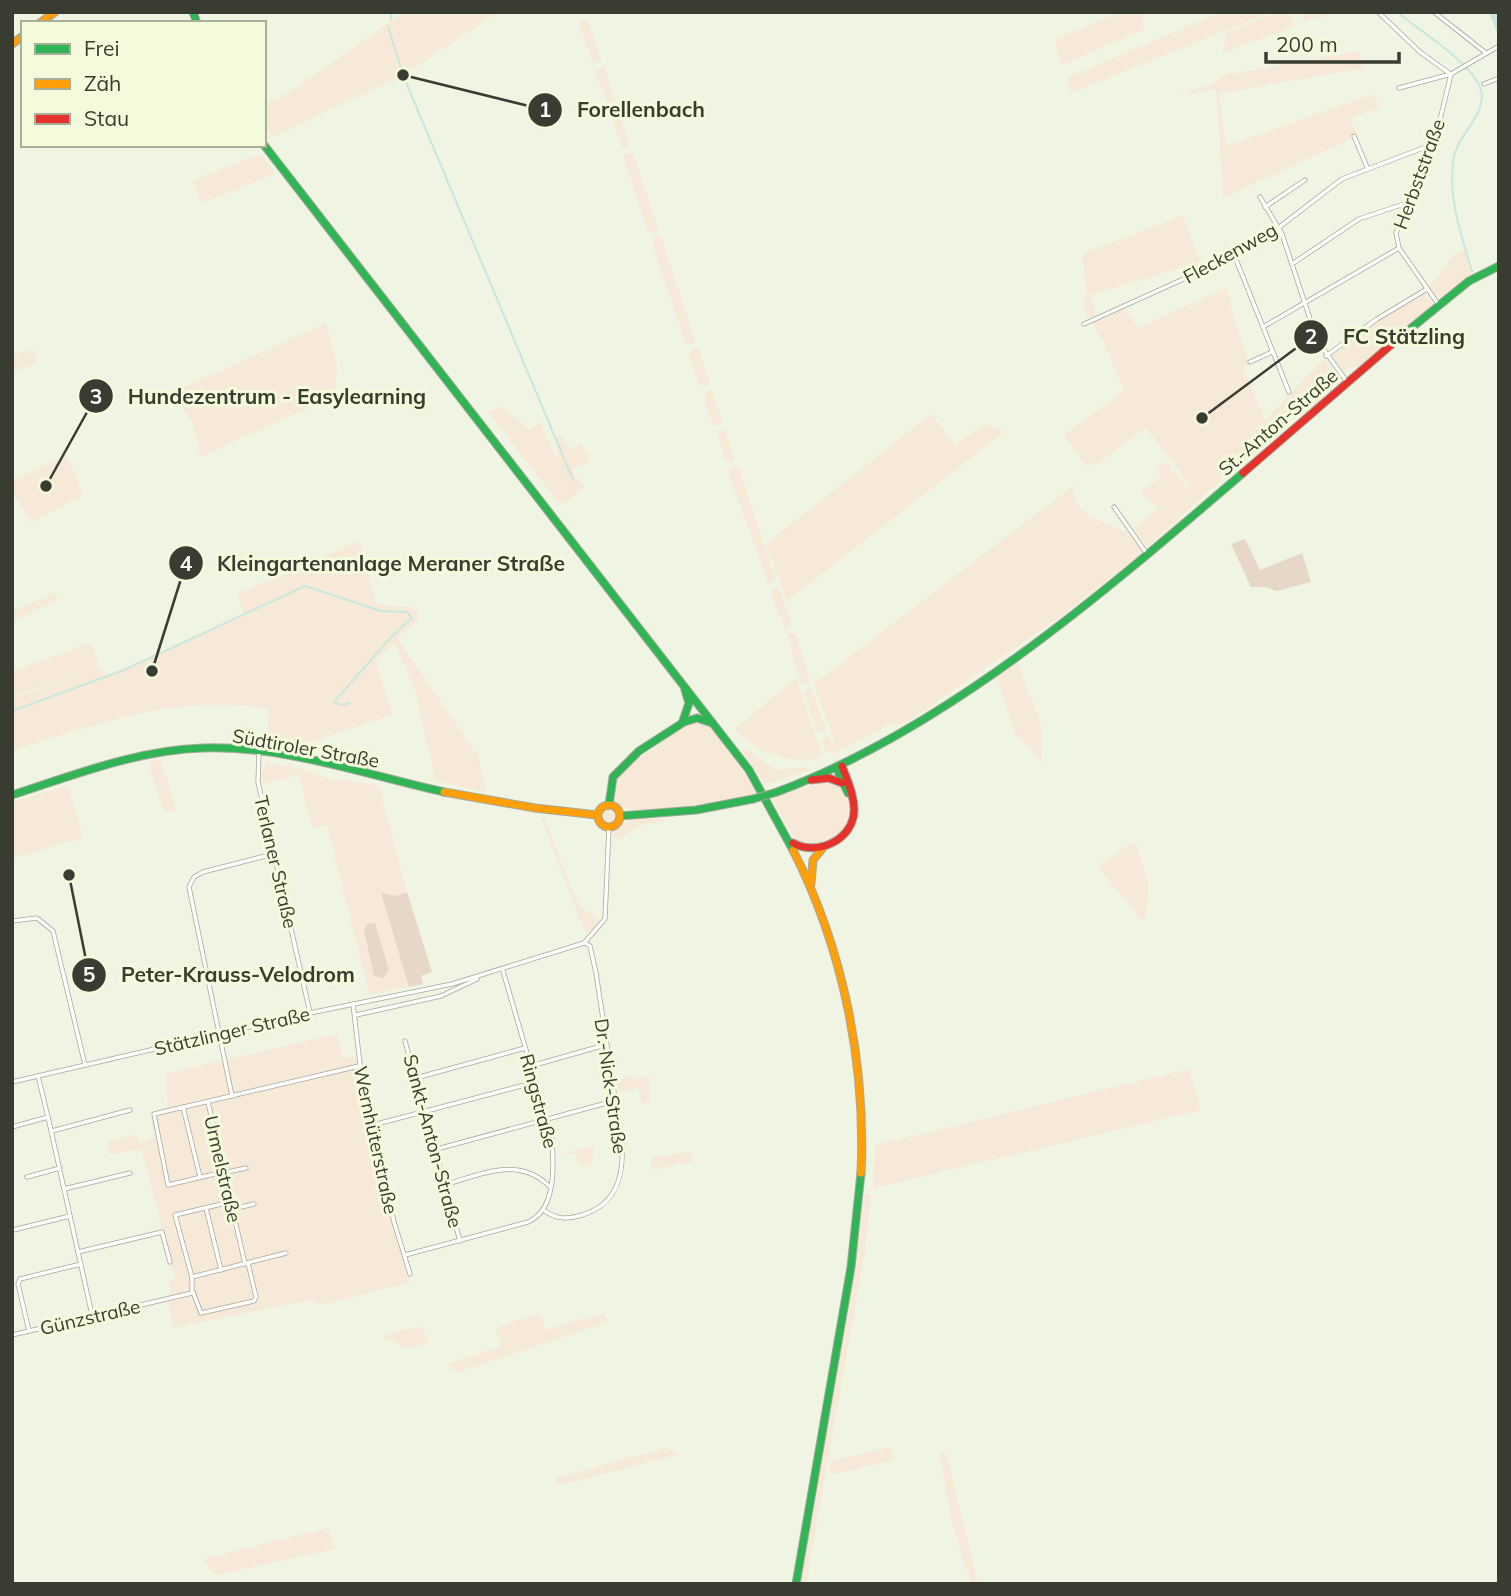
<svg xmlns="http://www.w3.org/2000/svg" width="1511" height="1596" font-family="Mulish,sans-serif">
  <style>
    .green { fill: #f7e9d8 }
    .forest { fill: #e7d7c6 }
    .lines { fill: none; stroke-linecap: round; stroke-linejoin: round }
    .stream { stroke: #cae7dd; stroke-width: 2 }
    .river { stroke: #cae7dd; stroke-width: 8 }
    .street-casing { stroke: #a5a89c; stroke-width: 5 }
    .fast-casing { stroke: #a5a89c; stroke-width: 9 }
    .slow-casing { stroke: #a5a89c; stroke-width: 9 }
    .jam-casing { stroke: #a5a89c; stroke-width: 9 }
    .street { stroke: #fdfdfb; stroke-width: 3.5 }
    .fast { stroke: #30b455; stroke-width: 7 }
    .slow { stroke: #ff9f0a; stroke-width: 7 }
    .jam { stroke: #e5322d; stroke-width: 7 }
    .fast-bridge-casing { stroke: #a5a89c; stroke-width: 9; stroke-linecap: butt }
    .fast-bridge { stroke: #30b455; stroke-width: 7 }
    .labels { text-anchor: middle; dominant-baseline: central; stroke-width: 6; stroke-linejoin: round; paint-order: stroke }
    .street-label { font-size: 19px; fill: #393c30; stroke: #f4fbdc }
    .leader { fill: none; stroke: #393c30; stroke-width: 2.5 }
    .callout-dot { fill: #393c30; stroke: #f4fbdc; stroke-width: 2.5 }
    .mark-label { font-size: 21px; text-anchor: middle; font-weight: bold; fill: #fff }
    .callout-label { font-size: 21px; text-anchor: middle; font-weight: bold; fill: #393c30; stroke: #f4fbdc; stroke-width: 6; stroke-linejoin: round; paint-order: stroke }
  </style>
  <rect width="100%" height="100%" fill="#f0f4e3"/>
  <g class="green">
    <polygon points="405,12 498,12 403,75 273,137 264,125 264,105 290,92"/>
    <polygon points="1121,12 1139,12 1145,29 1062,65 1055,40"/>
    <polygon points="1221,12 1271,12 1071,93 1067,78"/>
    <polygon points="1277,12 1290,12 1295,26 1223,53 1226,33"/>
    <polygon points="1301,12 1337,12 1305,22"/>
    <polygon points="583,19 588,19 601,60 594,65 578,22"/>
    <polygon points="1359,51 1364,71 1357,69 1219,94 1226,146 1374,94 1379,108 1350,119 1356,132 1352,138 1223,198 1216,89 1179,96 1218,81 1219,76"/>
    <polygon points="604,66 615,100 608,104 595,71"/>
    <polygon points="612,106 617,107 630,146 623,149 608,110"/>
    <polygon points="633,152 658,229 653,233 648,231 623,155"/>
    <polygon points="260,154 275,174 202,203 192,181"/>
    <polygon points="1183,215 1200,262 1090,295 1097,319 1125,307 1137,328 1226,288 1248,363 1243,368 1265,420 1324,359 1337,375 1147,547 1133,528 1159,508 1142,496 1143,489 1162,477 1158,469 1166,462 1172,467 1171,474 1175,472 1186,487 1189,484 1146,427 1099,463 1086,466 1064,435 1124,391 1104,343 1083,307 1086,293 1082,254"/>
    <polygon points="655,236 661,236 695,340 693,344 686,344 652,241"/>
    <polygon points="1464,249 1472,274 1440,297 1435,297 1429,288 1454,255"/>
    <polygon points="1424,294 1432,302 1431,305 1362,365 1343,370 1332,356 1382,318"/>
    <polygon points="326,323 337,363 335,395 201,457 192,423 174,392"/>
    <polygon points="694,347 699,349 710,383 706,386 699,384 689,354"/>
    <polygon points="32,348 38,362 12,372 12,356"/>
    <polygon points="1330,385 1333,387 1304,417 1301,416"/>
    <polygon points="708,389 712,389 722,421 719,426 713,425 704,399"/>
    <polygon points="502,406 529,430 540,422 556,458 559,449 554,438 561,435 570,450 581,443 589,456 586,463 573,469 573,473 585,487 565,503 558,502 488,412"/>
    <polygon points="931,414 956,445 984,424 1004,432 787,601 766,544"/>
    <polygon points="716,430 725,430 734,457 733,462 726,462"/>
    <polygon points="66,456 84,495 31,522 12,491 12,481"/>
    <polygon points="732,466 738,466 776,580 768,584 728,470"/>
    <path d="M1074,485C1071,520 1108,520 1129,534C1136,538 1139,546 1143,552L1057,619L905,723L890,724L834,753L825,751L821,739L829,736L831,742H835L814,684Z"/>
    <path d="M360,541L377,605L409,606L418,611V620L397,638L478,756L487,792L436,781L414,687L394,643L376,660L392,715L292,748L265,745L269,709C175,694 100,723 12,751V698L92,670L12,696V672L91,642L99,666L96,668L100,667L105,677L244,614L237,594Z"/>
    <polygon points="774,588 779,589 791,623 786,631 772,597 771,592"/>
    <polygon points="55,593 58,600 12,621 12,611"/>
    <polygon points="787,633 795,633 810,680 807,684 801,684"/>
    <polygon points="1017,662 1041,724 1042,762 1015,733 997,676"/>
    <path d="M796,678L822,755L820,758C787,764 757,754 735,729Z"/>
    <polygon points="811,688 826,729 821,733 817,731 804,691"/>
    <path d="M691,721L708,724L756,790L747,797C718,802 632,824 613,799L617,775Z"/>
    <polygon points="746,748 776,770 804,767 811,770 765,784 742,751"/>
    <polygon points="161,759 176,810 164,813 149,762"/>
    <polygon points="267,762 310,771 330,780 340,779 379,786 407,892 396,896 381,894 409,987 369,994 327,825 312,828 299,775 263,784 262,773"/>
    <path d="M828,781C837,783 840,787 845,795C860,823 836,839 811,848L795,839L772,798Z"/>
    <polygon points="68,786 83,838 12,858 12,802"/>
    <circle cx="609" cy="816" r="8"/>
    <polygon points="541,818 545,819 575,897 580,906 599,920 597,927 585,933"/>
    <polygon points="666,818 664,822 644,824 620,838 612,838 614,829 631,820"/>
    <polygon points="1135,841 1149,884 1146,917 1141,920 1098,866"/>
    <polygon points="337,1034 343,1059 356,1056 384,1188 410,1282 323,1305 310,1300 173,1328 167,1296 172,1294 169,1280 175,1278 141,1148 110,1155 107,1142 136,1134 139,1142 155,1137 150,1113 168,1108 165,1074"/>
    <polygon points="1189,1069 1201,1110 874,1188 875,1145"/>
    <polygon points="633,1075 635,1079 649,1076 650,1102 642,1104 638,1088 619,1093 616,1079"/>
    <polygon points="594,1145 591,1165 581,1167 575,1153 556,1156"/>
    <polygon points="691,1152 693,1162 651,1170 651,1157"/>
    <polygon points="864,1194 871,1194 865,1252 806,1584 800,1584 859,1240"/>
    <polygon points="539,1313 546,1330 604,1313 607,1322 458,1372 450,1369 448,1364 502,1346 495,1328"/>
    <polygon points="420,1326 429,1342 408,1349 382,1336"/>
    <polygon points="891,1447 894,1460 836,1474 830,1472 831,1461"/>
    <polygon points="666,1448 680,1454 558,1486 555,1478"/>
    <polygon points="939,1452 946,1454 978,1584 971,1584 952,1522"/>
    <polygon points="328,1528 335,1549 216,1575 203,1559"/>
  </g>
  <g class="forest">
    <polygon points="1245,539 1260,570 1302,553 1311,582 1277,591 1265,587 1251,587 1231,544"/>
    <polygon points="407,892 432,972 421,976 423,984 409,987 381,893 396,896"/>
    <polygon points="375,923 389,970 383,978 374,976 364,930 367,924"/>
  </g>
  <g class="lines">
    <g class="stream">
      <path d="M1397,12C1421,32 1468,60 1480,87C1490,112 1458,134 1454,156C1447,195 1461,234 1472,271"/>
      <polyline points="391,19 391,12"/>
      <polyline points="388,26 403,75 573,480"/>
      <polyline points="12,711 124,670 305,586 381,611 407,612 412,618 391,637 334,702 341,705 350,703"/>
    </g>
    <polyline class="river" points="1493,12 1499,27"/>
    <g class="street-casing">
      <g id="street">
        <polyline points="1378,12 1420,52 1449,73"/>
        <polyline points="1434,12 1486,53"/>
        <polyline points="1484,84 1499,78"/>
        <polyline points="1399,88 1451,74 1499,46"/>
        <polyline points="1354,136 1367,167"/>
        <polyline points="1260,197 1282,234 1317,340 1347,382"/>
        <polyline points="1265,207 1305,180"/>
        <polyline points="1233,252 1289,392"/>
        <polyline points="1292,264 1359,219 1407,203"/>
        <polyline points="1438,304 1399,248 1396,233 1438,128 1451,74"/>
        <polyline points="1084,324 1219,263 1233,252 1269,235 1342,179 1431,145"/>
        <polyline points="1263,327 1399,248"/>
        <polyline points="1326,356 1377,319 1427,289"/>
        <polyline points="1250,362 1272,352"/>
        <polyline points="1114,507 1147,554"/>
        <polyline points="259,751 258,782 310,1013"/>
        <polyline points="12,921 37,918 53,931 85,1065"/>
        <polyline points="353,1004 362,1081 394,1222 410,1274"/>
        <polyline points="356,1015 441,996 477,979"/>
        <polyline points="405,1041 460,1241"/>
        <polyline points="531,1066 605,1045"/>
        <polyline points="416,1078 525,1048"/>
        <polyline points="12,1082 310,1013 452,984 584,943 605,919 609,827"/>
        <polyline points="232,1096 189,887 194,877 203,872 273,854"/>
        <polyline points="208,1102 245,1264"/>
        <polyline points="183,1107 200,1177"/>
        <polyline points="48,1117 92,1315"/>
        <polyline points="373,1125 536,1082"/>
        <polyline points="12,1127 48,1117 38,1076"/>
        <polyline points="52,1131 130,1110"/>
        <polyline points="437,1149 614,1101"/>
        <polyline points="223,1172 168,1185 154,1114 359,1066"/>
        <polyline points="223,1173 246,1168"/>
        <polyline points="27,1177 60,1168"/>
        <path d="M447,1184C482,1174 519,1156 549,1186"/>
        <polyline points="64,1189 130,1173"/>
        <polyline points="206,1208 221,1270"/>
        <polyline points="232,1209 254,1204"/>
        <path d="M545,1211C557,1220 569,1219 582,1215C616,1205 624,1177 622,1144L596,973L590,946L585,943"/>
        <polyline points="13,1230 70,1216"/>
        <polyline points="78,1252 162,1232 170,1262"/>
        <path d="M405,1255L528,1222C556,1210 554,1167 552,1139L503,971"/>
        <polyline points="192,1277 286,1253"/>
        <polyline points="193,1292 201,1313 254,1301 256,1297 248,1263"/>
        <polyline points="29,1331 18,1284 20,1279 81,1264"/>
        <polyline points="12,1335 192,1293 192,1277 175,1215 230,1202"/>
      </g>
    </g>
    <g class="fast-casing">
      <g id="fast">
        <polyline points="193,12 197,23"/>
        <polyline points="264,145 749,770 793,850"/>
        <polyline points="1399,338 1469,281 1499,266"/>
        <polyline points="683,721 689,703 685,690"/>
        <polyline points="837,769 848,793"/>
        <path d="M777,792C947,729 1107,590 1243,473"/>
        <path d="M12,795C74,775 137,750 203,748C284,745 366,775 444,792"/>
        <polyline points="609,805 613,777 639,751 684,722 697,718 712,723"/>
        <polyline points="620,816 696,810 753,799"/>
        <polyline points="796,1584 851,1267 861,1173"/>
      </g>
    </g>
    <g class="slow-casing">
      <g id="slow">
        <polyline points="40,23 55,12"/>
        <polyline points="12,44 23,36"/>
        <polyline points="444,792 535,808 597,815"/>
        <circle cx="609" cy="816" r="11"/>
        <path d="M793,850C843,949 866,1062 861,1173"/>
        <polyline points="811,884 813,860 822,849"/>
      </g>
    </g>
    <g class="jam-casing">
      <g id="jam">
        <polyline points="1243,473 1399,338"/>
        <polyline points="811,780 829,778 842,783"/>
        <path d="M793,843C817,857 855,839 854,809C854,794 847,780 842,766"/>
      </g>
    </g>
    <use href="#street" class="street"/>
    <use href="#fast" class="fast"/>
    <use href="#slow" class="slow"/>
    <use href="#jam" class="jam"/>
    <g class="fast-bridge-casing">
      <polyline id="fast-bridge" points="753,799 777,792"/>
    </g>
    <use href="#fast-bridge" class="fast-bridge"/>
  </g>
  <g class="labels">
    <g class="street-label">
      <text transform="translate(1419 174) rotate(-70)">Herbststraße</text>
      <text transform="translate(1230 253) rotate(-29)">Fleckenweg</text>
      <text transform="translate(1278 422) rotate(-41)">St.-Anton-Straße</text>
      <text transform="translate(306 748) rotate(10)">Südtiroler Straße</text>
      <text transform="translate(276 862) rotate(77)">Terlaner Straße</text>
      <text transform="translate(232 1031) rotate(-13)">Stätzlinger Straße</text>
      <text transform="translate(611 1086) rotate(82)">Dr.-Nick-Straße</text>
      <text transform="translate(539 1101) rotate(75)">Ringstraße</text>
      <text transform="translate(376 1140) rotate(78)">Wernhüterstraße</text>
      <text transform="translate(433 1141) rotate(75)">Sankt-Anton-Straße</text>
      <text transform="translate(223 1169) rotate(77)">Urmelstraße</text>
      <text transform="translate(90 1317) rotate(-13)">Günzstraße</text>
    </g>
  </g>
  <path class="leader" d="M403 75L545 110M1202 418L1311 337M46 486L96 396M152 671L186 563M69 875L89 975"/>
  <g class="callout-dot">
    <circle cx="403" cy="75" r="7"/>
    <circle cx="1202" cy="418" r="7"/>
    <circle cx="46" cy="486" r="7"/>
    <circle cx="152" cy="671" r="7"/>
    <circle cx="69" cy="875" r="7"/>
    <circle cx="545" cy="110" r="18"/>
    <circle cx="1311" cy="337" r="18"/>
    <circle cx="96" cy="396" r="18"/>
    <circle cx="186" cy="563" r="18"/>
    <circle cx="89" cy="975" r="18"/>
  </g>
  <g class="mark-label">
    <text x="545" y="117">1</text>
    <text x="1311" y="344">2</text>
    <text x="96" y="404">3</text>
    <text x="186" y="571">4</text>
    <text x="89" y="982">5</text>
  </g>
  <g class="callout-label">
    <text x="641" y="117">Forellenbach</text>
    <text x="1404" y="344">FC Stätzling</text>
    <text x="277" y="404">Hundezentrum - Easylearning</text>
    <text x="391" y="571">Kleingartenanlage Meraner Straße</text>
    <text x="238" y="982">Peter-Krauss-Velodrom</text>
  </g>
  <rect width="1511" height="1596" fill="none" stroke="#393c30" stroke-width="28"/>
  <rect x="21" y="21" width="245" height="126" fill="#f4fbdc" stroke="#a9af97" stroke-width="2"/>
  <rect x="35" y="44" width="35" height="10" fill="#30b455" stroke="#a9af97" stroke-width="2"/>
  <text x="84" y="56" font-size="21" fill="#393c30">Frei</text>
  <rect x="35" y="79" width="35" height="10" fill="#ff9f0a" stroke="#a9af97" stroke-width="2"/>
  <text x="84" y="91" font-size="21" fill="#393c30">Zäh</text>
  <rect x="35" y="114" width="35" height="10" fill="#e5322d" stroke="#a9af97" stroke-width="2"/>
  <text x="84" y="126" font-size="21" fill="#393c30">Stau</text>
  <path d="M1266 52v10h133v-10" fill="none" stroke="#393c30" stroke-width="3.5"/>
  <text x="1276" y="52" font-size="21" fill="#393c30" stroke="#f4fbdc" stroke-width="5" paint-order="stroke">200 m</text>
</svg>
